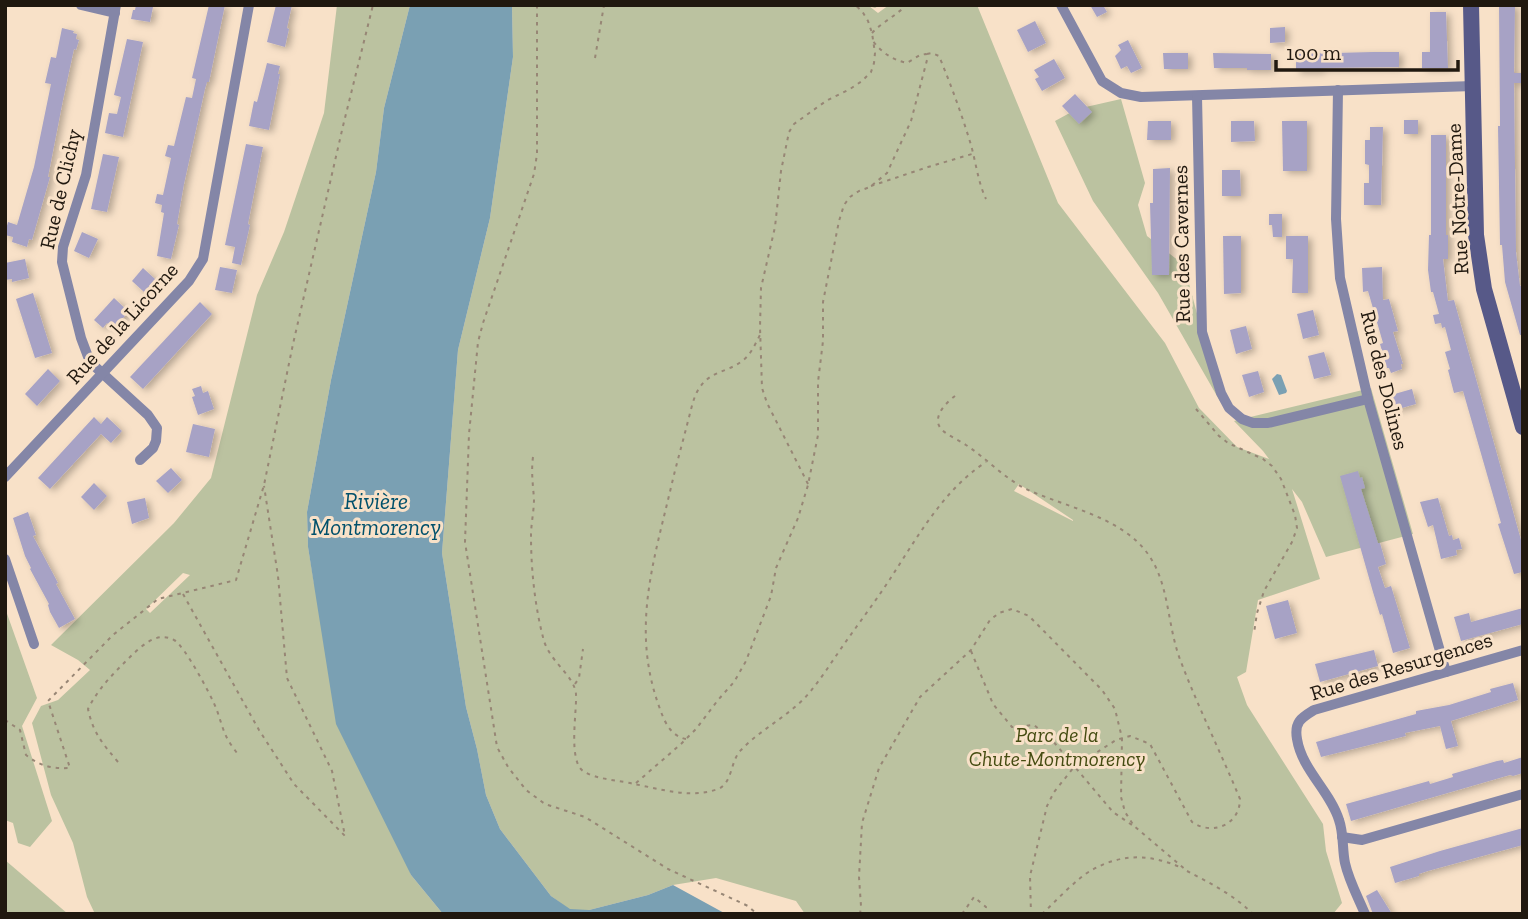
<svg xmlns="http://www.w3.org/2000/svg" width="1528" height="919" font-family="'Zilla Slab',serif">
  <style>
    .green { fill: #bbc2a0; fill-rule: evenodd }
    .water { fill: #7aa0b3 }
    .building { fill: #a7a2c5; filter: url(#shadow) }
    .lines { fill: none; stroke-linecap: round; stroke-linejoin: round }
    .path { stroke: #978675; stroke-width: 2; stroke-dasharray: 3.5 5; stroke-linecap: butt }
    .street { stroke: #8486a7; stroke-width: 10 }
    .secondary { stroke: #575988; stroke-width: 16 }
    .labels { text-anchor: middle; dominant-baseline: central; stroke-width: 6; stroke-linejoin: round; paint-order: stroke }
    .street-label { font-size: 21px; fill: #20180f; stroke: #f8e1c8 }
    .park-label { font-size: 21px; font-style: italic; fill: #454c11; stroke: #f8e1c8 }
    .water-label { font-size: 23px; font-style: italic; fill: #00506b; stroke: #f8e1c8 }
  </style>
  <defs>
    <filter id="shadow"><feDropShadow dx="4" dy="2.5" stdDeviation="3.5" flood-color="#0004"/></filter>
  </defs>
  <rect width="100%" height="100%" fill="#f8e1c8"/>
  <g class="green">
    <path d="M337,5H410L384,108L376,172L331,380L307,512L308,547L314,583L411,875L443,914H95L87,897L73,843L51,795L32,723L41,706L58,700L90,670L78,660L51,645L174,523L211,478L257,295L284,232L324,113ZM183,573L190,575L150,613L146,609Z"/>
    <path d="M512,5H880L875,8L869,6L878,13L889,5H977L1058,203L1165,343L1199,408L1237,447L1269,459L1263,451L1234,421L1371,388L1413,534L1326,557L1302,502L1292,489L1320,579L1258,600L1246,672L1237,677L1247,705L1323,824L1326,851L1342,903L1333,914H805L796,901L716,878L673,885L648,895L589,910H570L551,896L500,829L486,795L477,749L466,707L442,553L458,350L490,218L513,57ZM1019,484L1073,520V521L1014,491Z"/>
    <polygon points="1121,99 1145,183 1138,205 1147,236 1184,265 1221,403 1158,293 1093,201 1055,121 1077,109"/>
    <polygon points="5,608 37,698 22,726 52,821 30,847 18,843 13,823 5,820"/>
    <polygon points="5,860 68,914 5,914"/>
  </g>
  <g class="water">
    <polygon points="410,5 512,5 513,57 490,218 458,350 442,553 466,707 477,749 486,795 500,829 551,896 570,909 589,910 648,895 673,885 726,914 443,914 411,875 336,724 308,547 307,512 331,380 376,172 384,108"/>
    <polygon points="1277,374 1281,375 1287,391 1286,393 1279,395 1272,379"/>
  </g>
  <g class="building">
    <polygon points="136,5 153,7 150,22 131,19 133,10 135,10"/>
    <polygon points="209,5 225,5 209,82 207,82 205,89 184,184 177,224 179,225 171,259 157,256 164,213 161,212 162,205 155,203 157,194 163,195 171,158 165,156 168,145 174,146 186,97 192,98 196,79 192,78"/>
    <polygon points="276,5 292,5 287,28 289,29 285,47 267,42"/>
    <polygon points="1090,5 1103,5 1107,12 1097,17"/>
    <polygon points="1499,5 1515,5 1514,73 1522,73 1522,83 1514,83 1516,252 1520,286 1523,285 1523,335 1520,335 1505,282 1502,245 1500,245 1498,126 1500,126"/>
    <polygon points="1430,12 1446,12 1448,68 1422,68 1422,52 1430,52"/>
    <polygon points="1035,21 1046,43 1028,52 1017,30"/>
    <polygon points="1285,27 1285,42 1270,43 1270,28"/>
    <polygon points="62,28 74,31 73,33 77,34 76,39 79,40 76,50 74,49 63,100 48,177 50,177 32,240 29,239 27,247 12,242 13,237 5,235 5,233 8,222 17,225 34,167 51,84 45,83 51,57 56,58"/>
    <polygon points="127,39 143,42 123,137 105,133 109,113 117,114 121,97 114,95"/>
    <polygon points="1128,40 1142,68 1131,73 1127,66 1121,69 1115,56 1121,50 1118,45"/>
    <polygon points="1373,52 1399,52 1399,67 1321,68 1321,71 1296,71 1296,54"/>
    <polygon points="1163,53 1188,53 1188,69 1164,69"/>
    <polygon points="1213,53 1271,54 1271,70 1247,70 1247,68 1214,68"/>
    <polygon points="1054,59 1065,78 1042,91 1035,79 1039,77 1034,70"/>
    <polygon points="267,63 280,66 278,74 280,74 269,130 249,126 254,101 257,102"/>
    <polygon points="1075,94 1092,112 1079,124 1062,106"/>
    <rect x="1404" y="120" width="14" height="14"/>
    <polygon points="1148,121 1171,121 1171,140 1147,140"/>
    <polygon points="1231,121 1254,121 1255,141 1231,142"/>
    <polygon points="1282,121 1307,121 1307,171 1283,171"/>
    <polygon points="1370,127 1383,127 1381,205 1364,205 1364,183 1369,183 1369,165 1365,164 1365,140 1370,140"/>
    <polygon points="1431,135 1446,135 1446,235 1448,235 1448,259 1443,259 1448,301 1454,300 1521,540 1523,549 1523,572 1514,574 1498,524 1501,523 1463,391 1454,393 1448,370 1450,369 1445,352 1451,350 1445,327 1442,328 1441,323 1435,324 1433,315 1439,314 1433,292 1431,292 1428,270 1429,235 1431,235"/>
    <polygon points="246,144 263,147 248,224 250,225 241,265 232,263 235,247 225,245"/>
    <polygon points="103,154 119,157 107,212 91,209"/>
    <polygon points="1170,168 1169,275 1152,275 1150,203 1153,203 1153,169"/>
    <polygon points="1222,170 1240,170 1241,196 1222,196"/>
    <polygon points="1269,214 1282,214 1282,237 1273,237 1272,225 1269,225"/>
    <polygon points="82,232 98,239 89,258 74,251"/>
    <polygon points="1223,236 1241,236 1241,293 1224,294"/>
    <polygon points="1286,236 1308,236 1308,293 1292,293 1293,259 1286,259"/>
    <polygon points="25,259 29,278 12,282 12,279 5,280 5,263"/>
    <polygon points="220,267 237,270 232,293 215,290"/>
    <polygon points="1382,267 1383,300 1389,299 1398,331 1393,332 1403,364 1401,364 1402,369 1391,373 1389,368 1387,368 1380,344 1383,343 1368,291 1363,292 1362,268"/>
    <polygon points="143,268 155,279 144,292 132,281"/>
    <polygon points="33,293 52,353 35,358 16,299"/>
    <polygon points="114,298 129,312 113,328 107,323 103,328 94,320"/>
    <polygon points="200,302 212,314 143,389 130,377"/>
    <polygon points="1313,310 1319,335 1303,339 1297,314"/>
    <polygon points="1246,326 1252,349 1236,354 1230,330"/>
    <polygon points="1324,352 1331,375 1314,379 1308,356"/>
    <polygon points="48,369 60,381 37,406 25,394"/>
    <polygon points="1258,371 1264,392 1249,397 1242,375"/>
    <polygon points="201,386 203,393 208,391 214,409 198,415 192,397 195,396 192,389"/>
    <polygon points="1412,389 1416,404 1395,410 1391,395"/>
    <polygon points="94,417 101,424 107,417 122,431 111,443 101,434 50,489 38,478"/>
    <polygon points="193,424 215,429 209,457 186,452"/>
    <polygon points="171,468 182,480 168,493 156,481"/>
    <polygon points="1358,471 1360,478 1362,477 1365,488 1361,489 1378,543 1380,543 1386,564 1378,567 1385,588 1391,586 1410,648 1393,653 1382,614 1380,615 1373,592 1340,476"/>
    <polygon points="94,483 107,496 94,510 81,497"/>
    <polygon points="145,498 149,518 132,524 127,502"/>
    <polygon points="1438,498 1449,536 1452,535 1453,540 1459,538 1462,549 1456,550 1457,555 1441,559 1433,525 1428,527 1420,502"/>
    <polygon points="28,512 36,535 33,536 58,583 56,584 75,619 59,628 50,612 48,605 49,604 30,569 31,568 25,556 13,518"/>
    <polygon points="1288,600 1297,633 1275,639 1266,606"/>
    <polygon points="1523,608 1523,624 1461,641 1454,617 1469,613 1471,622"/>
    <polygon points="1374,650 1378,666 1320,682 1315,664"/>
    <polygon points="1513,683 1518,700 1451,721 1458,746 1446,749 1440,726 1405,733 1406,736 1321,757 1316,742 1416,714 1416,711 1449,705 1491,692 1490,689"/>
    <polygon points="1523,757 1523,773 1513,776 1510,775 1351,821 1346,804 1429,781 1430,784 1453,777 1452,774 1497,761 1503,760 1504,763"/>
    <polygon points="1523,828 1523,845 1428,871 1419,874 1419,876 1395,883 1390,867 1440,851"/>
    <polygon points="1377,890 1392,914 1373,914 1366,896"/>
  </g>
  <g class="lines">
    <g class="path">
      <polyline points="537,5 537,154 534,174 483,323 478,342 469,434 465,542 497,747 508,767 526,790 545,804 585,817 668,869 748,906 757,914"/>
      <path d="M872,33C882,22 896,16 906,5"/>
      <path d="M927,54L932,53L939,56C951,85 962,115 971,145C976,163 978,182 986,199"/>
      <polyline points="595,58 604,5"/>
      <polyline points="871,186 928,167 972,154"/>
      <path d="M955,396C947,402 937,412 938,422C939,433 958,439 966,445C986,458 1004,478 1026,489C1059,504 1098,512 1128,534C1173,567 1163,616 1181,662C1199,709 1221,753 1240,799C1240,825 1212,836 1192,822L1150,744L1130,736L1116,740L1074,767L1054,792L1047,806L1030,876L1031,914"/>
      <polyline points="1196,409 1219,436 1228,443 1263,459 1272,466 1281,479 1295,515 1297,528 1292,542 1264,591 1257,613 1254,633"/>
      <path d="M533,457C531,472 533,485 534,499C534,511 531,524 531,536C531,570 535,608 544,641C551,663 574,675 576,694C577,712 568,760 583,771C597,780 619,780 634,784C661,789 691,799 718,789C733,783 730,761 741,750C762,728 791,715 810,692C820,680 829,666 838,653C855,628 873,605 890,579C917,538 943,490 986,462"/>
      <polyline points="808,484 767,403 762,388 760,327 761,288 775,227 781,171 789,132 794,124 826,101 850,89 862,81 871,72 874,63 875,53 872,33 868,21 862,11 855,5"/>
      <polyline points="183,594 259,730 294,784 345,836 332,771 287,678 278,576 264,486"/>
      <polyline points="971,651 993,704 1012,727 1034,725 1052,740 1113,812 1132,825"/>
      <polyline points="575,684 579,678 583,649"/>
      <path d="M5,720L20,730L26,755C40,766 52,769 70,768L48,701L113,635L158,599L236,580L264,485L293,344L343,126L373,5"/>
      <path d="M686,739C671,736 665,723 660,709C630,629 654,561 672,483C677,462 683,441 688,421C691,410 693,399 698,390C710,370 727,373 742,361C751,355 755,344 760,335"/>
      <path d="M118,762C103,744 93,733 88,709C99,687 115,672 132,655C143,645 157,631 174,640C184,645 211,695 216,708C220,718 222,728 227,738C230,744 235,750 239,756"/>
      <path d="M636,783L681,744L696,729L718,700L734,682L746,661L771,596L776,568L798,518L808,485L818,435V382L823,341V302L839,221L844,205L850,197L859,191L870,187L887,173L911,121L927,60L926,54L920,55L907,63C893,60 882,53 873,41"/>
      <path d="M1187,871C1210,883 1234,895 1253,914"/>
      <polyline points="860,914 861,906 859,877 862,823 879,768 920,697 971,650 990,620 999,613 1012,609 1029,616 1102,690 1115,709 1122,738 1121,797 1125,812 1134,826 1187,871"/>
      <polyline points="962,914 974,897 986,907 984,914"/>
      <path d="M1042,914C1055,902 1078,877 1092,870C1122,853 1151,854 1182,868"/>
    </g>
    <g class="street">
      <polyline points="81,5 115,13"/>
      <polyline points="116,5 86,175 63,247 62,262 81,338 90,362 148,415 157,428 156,441 153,448 140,460"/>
      <polyline points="1061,5 1102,81 1121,93 1141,97 1473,86"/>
      <polyline points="1338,90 1336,219 1340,278 1368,399 1446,672"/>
      <polyline points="1197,96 1202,332 1221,393 1229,408 1242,419 1253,423 1268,423 1368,399"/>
      <polyline points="5,477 189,281 203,259 249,5"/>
      <polyline points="5,559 34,644"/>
      <polyline points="1342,837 1362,840 1523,794"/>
      <path d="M1365,914C1358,897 1349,881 1345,863C1342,849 1344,834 1339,820C1330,791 1302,770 1297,739C1294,722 1301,718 1314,710L1523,650"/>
    </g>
    <polyline class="secondary" points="1471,5 1476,235 1484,289 1523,427"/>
  </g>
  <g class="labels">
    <g class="street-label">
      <text transform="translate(60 189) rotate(-77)">Rue de Clichy</text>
      <text transform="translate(1457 199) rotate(-93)">Rue Notre-Dame</text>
      <text transform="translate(1181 244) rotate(-91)">Rue des Cavernes</text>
      <text transform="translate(122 323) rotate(-48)">Rue de la Licorne</text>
      <text transform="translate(1385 380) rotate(76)">Rue des Dolines</text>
      <text transform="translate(1401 666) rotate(-17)">Rue des Resurgences</text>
    </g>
    <g class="park-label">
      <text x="1057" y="734">Parc de la<tspan x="1057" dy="24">Chute-Montmorency</tspan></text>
    </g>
    <g class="water-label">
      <text x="376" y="501">Rivière<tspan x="376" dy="26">Montmorency</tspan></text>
    </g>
  </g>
  <rect width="1528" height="919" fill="none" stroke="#20180f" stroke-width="14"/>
  <path d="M1276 60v10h182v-10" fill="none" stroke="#20180f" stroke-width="3.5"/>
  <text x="1286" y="60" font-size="21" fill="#20180f" stroke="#f8e1c8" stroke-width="5" paint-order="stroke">100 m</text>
</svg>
